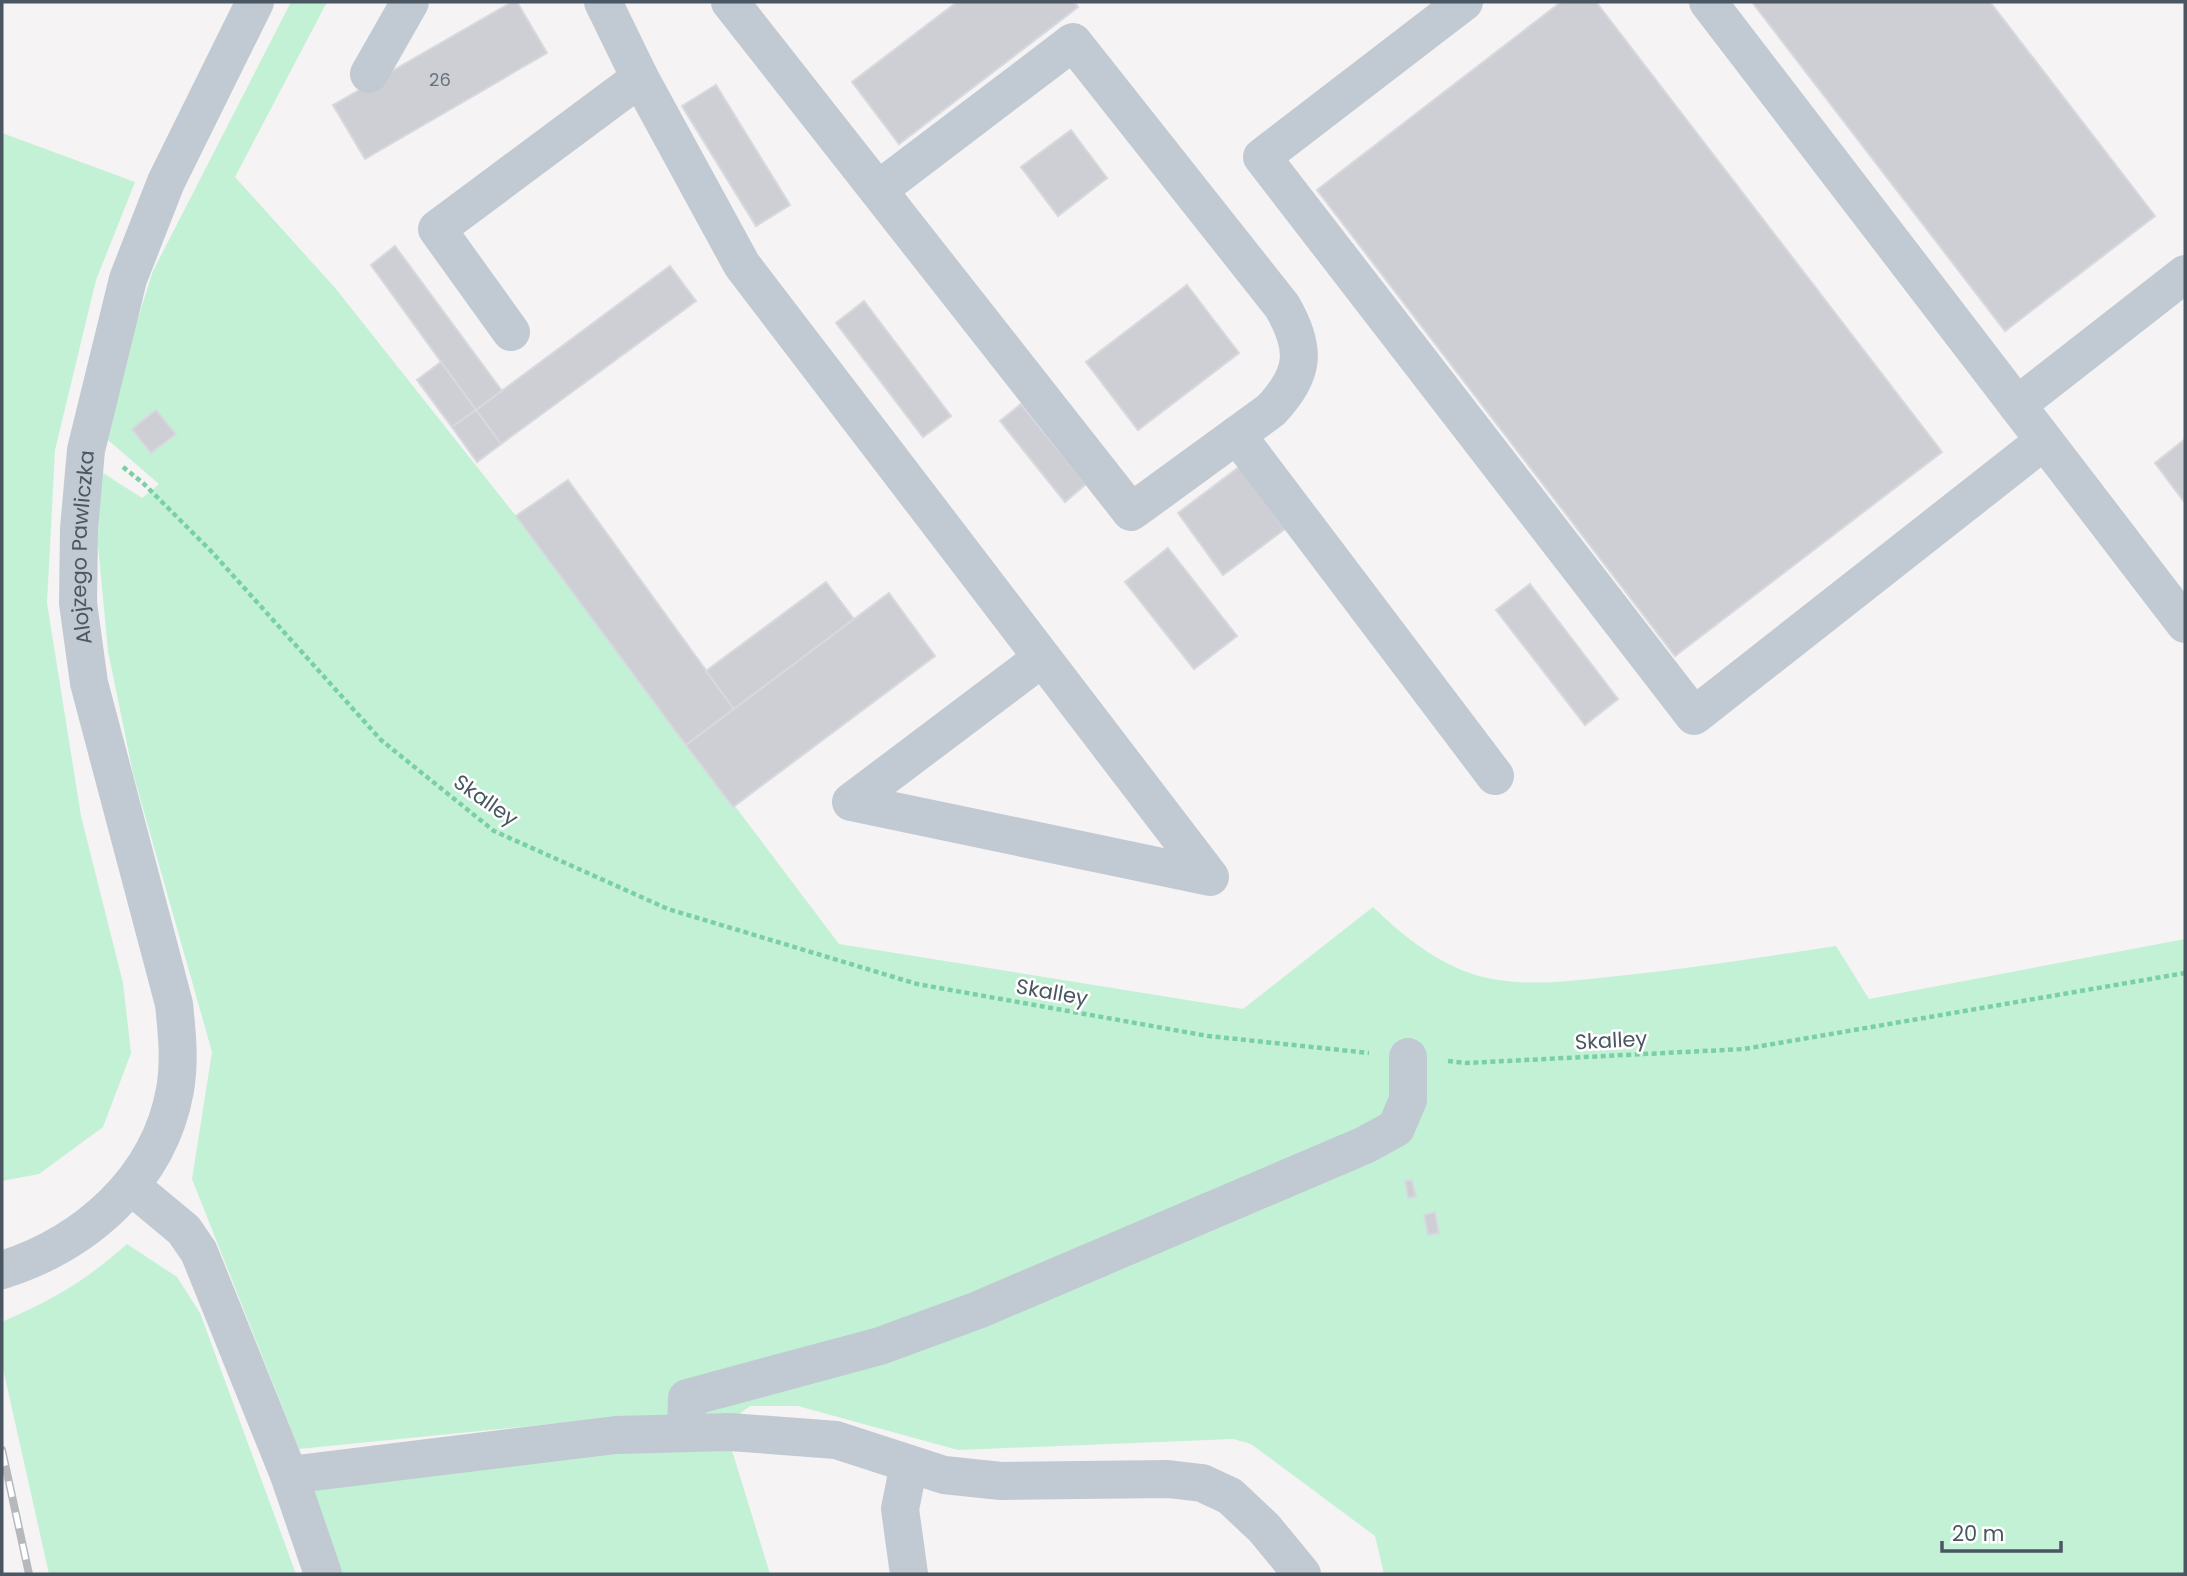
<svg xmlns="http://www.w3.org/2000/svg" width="2187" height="1576" font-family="Poppins,sans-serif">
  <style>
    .green { fill: #c3f1d5 }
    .building { fill: #cdcfd5; stroke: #d7d9de; stroke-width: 2 }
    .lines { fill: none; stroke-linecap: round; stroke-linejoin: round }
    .path { stroke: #7ad0a6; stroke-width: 4.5; stroke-dasharray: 5 3.5; stroke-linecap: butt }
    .minor { stroke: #c1cad2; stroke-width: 38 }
    .rail-casing { stroke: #b5b8bd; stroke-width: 8 }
    .rail { stroke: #fff; stroke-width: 5; stroke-dasharray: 16; stroke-linecap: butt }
    .labels { text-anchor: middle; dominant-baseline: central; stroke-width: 5; stroke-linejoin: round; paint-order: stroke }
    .number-label { font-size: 18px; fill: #6b747e }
    .street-label { font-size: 21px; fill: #4a5661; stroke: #fff }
  </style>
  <rect width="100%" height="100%" fill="#f5f3f3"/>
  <g class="green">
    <path d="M291,2H327L235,177L336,289L516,516L839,944L1243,1009L1373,907C1400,933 1429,957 1464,971C1513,990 1567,981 1618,976C1691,969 1763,957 1836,946L1869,999L2185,939V1574H1384L1375,1536L1251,1444L1233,1439L958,1450L798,1406H750L731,1420L730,1444L770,1574H337L305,1490L620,1417L299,1449L192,1179L212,1052L133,773L108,651L97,535L103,473L142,498L159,484L108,440L126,355L153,271Z"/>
    <polygon points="2,133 135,182 96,280 55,450 47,603 81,816 123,983 131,1053 103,1127 39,1174 2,1181"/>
    <path d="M127,1244L177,1277L200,1313L296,1574H49L2,1364V1322C54,1299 84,1282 127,1244Z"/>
  </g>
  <g class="building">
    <polygon points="512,2 517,2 547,53 365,159 333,105"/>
    <polygon points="957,2 1074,2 1078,7 899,144 852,82"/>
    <polygon points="1561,2 1596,2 1942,452 1675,656 1317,190"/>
    <polygon points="1752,2 1990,2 2155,216 2005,331"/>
    <polygon points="716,85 790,205 756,226 682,106"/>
    <polygon points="1071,130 1107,178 1058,216 1021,167"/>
    <polygon points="395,246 502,391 476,410 371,265"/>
    <polygon points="670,266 696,301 501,444 476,410"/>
    <polygon points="1187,285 1239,353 1138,430 1086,362"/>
    <polygon points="864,301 951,416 923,437 836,323"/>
    <polygon points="441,362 476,410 452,427 417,380"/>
    <polygon points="1021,404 1086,484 1065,502 1000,421"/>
    <polygon points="156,410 176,434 151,453 132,429"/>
    <polygon points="476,410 501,444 477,462 452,427"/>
    <polygon points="2185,439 2185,503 2155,463"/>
    <polygon points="1239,467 1285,529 1223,575 1178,513"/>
    <polygon points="568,480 734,709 686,745 516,516"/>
    <polygon points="1168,548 1237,636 1194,669 1125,582"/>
    <polygon points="826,582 854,619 734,709 706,671"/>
    <polygon points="1530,584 1618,699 1585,725 1496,610"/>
    <polygon points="889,593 935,656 733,807 686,745"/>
    <polygon points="1412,1180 1416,1197 1408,1198 1405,1181"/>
    <polygon points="1435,1212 1439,1233 1428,1235 1424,1215"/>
  </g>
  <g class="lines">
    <g class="path">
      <polyline points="123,467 143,483 211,551 381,740 494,831 668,909 917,984 1208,1036 1369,1053"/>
      <polyline points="1448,1061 1466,1063 1744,1049 2185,973"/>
    </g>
    <g class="minor">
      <polyline points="603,2 640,78 742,265 1210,877 851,802 1042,658"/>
      <path d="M730,2L1131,512L1271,410C1305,374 1307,349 1282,306L1073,42L878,190"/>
      <polyline points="1464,2 1262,157 1694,716 2044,441"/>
      <polyline points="1708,2 2185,624"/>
      <polyline points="369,74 410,2"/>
      <polyline points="511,332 437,229 640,78"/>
      <polyline points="2017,405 2185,274"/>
      <polyline points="1237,435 1495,776"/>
      <polyline points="131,1186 184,1230 199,1252 289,1475 323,1574"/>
      <path id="s1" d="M2,1270C85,1244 159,1180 175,1090C180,1061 177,1033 174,1004L89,683L78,603L79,529L86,450L128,279L166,182L255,2"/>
      <polyline points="686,1431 687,1398 880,1346 978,1310 1365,1145 1396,1128 1408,1100 1408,1057"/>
      <polyline points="909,1464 900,1509 909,1574"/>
      <polyline points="289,1475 616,1435 730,1432 836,1440 944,1475 1001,1481 1168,1479 1202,1483 1230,1496 1264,1528 1302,1574"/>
    </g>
    <g class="rail-casing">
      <polyline id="rail" points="2,1450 29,1574"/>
    </g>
    <use href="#rail" class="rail"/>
  </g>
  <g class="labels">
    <g class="number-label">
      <text x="440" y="79">26</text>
    </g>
    <g class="street-label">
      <text stroke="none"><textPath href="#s1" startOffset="817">Alojzego Pawliczka</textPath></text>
      <text transform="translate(486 800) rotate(35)">Skalley</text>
      <text transform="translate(1052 992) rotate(10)">Skalley</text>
      <text transform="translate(1611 1040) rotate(-3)">Skalley</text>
    </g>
  </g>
  <rect width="2187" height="1576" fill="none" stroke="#4a5661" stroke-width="7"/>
  <path d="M1942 1541v10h119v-10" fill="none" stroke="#4a5661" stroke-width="3.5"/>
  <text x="1952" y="1541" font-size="21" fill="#4a5661" stroke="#ffffff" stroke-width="5" paint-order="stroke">20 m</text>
</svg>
